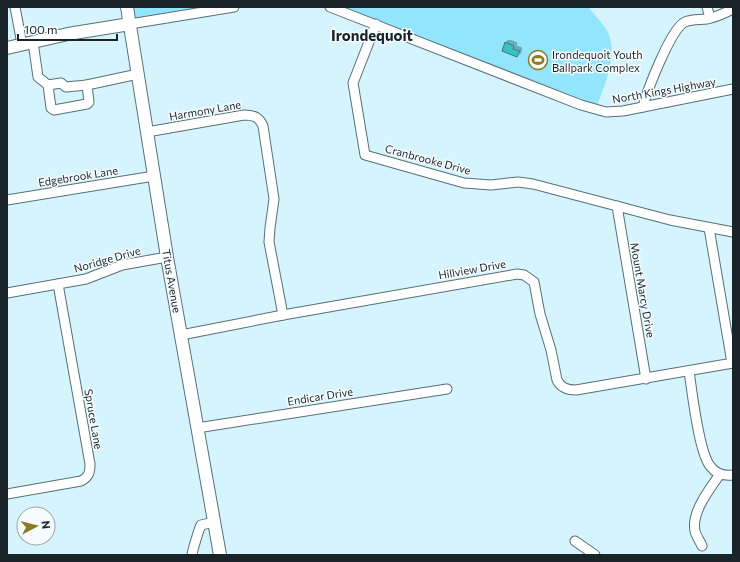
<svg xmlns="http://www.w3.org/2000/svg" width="740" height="562" font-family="Commissioner,sans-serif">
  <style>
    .green { fill: #93e5fe }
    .building { fill: #31c5c4; stroke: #526e6e; filter: url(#shadow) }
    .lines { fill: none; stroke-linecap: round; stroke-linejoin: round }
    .minor-casing { stroke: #567078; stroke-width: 11 }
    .major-casing { stroke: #567078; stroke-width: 14 }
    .minor { stroke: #fff; stroke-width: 9 }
    .major { stroke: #fff; stroke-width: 12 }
    .labels { text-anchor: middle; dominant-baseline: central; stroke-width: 3; stroke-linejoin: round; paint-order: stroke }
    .poi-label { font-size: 11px; fill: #192428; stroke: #f6fcfe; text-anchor: start }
    .street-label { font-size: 11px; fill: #192428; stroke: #f6fcfe }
    .district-label { font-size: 15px; font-weight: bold; fill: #192428; stroke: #f6fcfe }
  </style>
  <defs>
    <filter id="shadow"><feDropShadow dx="3" dy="-3" stdDeviation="0" flood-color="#0004"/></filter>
  </defs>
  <rect width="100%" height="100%" fill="#d6f4fd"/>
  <g class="green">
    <polygon points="127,7 233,7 130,24"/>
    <path d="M330,7H588C593,13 599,19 604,26C622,49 604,86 596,109Z"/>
  </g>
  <polygon class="building" points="505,42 514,46 513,49 520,51 517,57 502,51"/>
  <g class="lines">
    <g class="minor-casing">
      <g id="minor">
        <polyline points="15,7 22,44"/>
        <polyline points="330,7 581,105 606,112 623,111 733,89"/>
        <polyline points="707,7 710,18"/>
        <polyline points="130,24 234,7"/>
        <polyline points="376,24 353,83 365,155 464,183 491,185 518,182 533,184 670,220 733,232"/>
        <polyline points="33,42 38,77 48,85 51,108 54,110 87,104 89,102 87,85 138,74"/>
        <polyline points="48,85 61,83 66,87 87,85"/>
        <path d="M643,107C647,91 671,28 685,22C692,19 700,20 707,19C716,17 725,13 733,9"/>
        <path d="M147,132L244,115C254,115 259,117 263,126L274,199L270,228L269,242L283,315"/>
        <polyline points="7,200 154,176"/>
        <polyline points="617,206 646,379"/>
        <polyline points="709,228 732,363"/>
        <polyline points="7,293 86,279 122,265 167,257"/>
        <path d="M181,335L283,315L517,274L524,275L534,282L540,314L551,350L557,380C561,388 567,390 576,390L733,363"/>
        <path d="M689,371C692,391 699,455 711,467C716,474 724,476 733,475"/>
        <polyline points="197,428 447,389"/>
        <path d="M7,494L81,481C89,477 90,472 90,464L58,284"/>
        <polyline points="575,541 595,555"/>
        <path d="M702,546C700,541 696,536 695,531C691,512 710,489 720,474"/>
        <path d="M192,555C192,552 199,529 201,525L214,522"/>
      </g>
    </g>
    <g class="major-casing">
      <g id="major">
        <polyline points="127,7 167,257 220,555"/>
        <polyline points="7,48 68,34 130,24"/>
      </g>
    </g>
    <use href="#minor" class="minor"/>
    <use href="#major" class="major"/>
  </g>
  <defs>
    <g id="stadium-ring" transform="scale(1)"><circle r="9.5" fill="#f6fcfe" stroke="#8d791f" stroke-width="1.5"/><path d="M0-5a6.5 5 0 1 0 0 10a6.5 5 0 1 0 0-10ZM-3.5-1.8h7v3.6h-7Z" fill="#8d791f"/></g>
  </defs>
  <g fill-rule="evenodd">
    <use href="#stadium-ring" x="538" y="60"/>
  </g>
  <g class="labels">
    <g class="poi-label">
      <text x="552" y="54">Irondequoit Youth<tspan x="552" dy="13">Ballpark Complex</tspan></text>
    </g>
    <g class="street-label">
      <text transform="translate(664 90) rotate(-10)">North Kings Highway</text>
      <text transform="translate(205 110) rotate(-10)">Harmony Lane</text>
      <text transform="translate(428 159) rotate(15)">Cranbrooke Drive</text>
      <text transform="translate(78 176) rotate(-9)">Edgebrook Lane</text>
      <text transform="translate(107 259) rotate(-16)">Noridge Drive</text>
      <text transform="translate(472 269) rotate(-10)">Hillview Drive</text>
      <text transform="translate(172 281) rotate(80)">Titus Avenue</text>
      <text transform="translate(643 290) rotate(80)">Mount Marcy Drive</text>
      <text transform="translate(320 396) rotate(-9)">Endicar Drive</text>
      <text transform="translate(94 419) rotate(80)">Spruce Lane</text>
    </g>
    <g class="district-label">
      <text x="372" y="35">Irondequoit</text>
    </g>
  </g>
  <rect width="740" height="562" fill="none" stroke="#192428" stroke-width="16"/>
  <g transform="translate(36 526) rotate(83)"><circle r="19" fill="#f6fcfe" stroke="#9ea6a8"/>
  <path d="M0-3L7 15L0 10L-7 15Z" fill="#8d791f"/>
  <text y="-6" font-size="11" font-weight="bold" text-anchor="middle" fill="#192428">N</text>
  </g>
  <path d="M18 34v6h99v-6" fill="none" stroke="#192428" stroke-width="2"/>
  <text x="24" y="34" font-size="12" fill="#192428" stroke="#f6fcfe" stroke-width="3" paint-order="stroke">100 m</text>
</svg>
